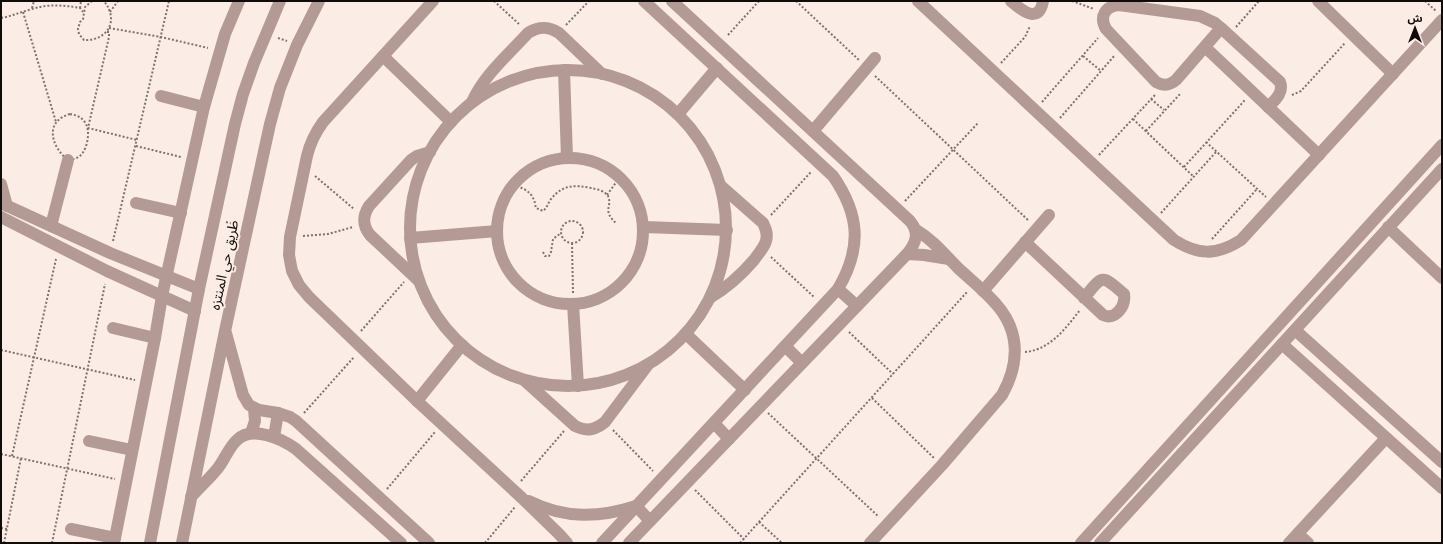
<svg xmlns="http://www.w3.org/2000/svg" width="1443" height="544" font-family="'Space Grotesk','Noto Sans Arabic',sans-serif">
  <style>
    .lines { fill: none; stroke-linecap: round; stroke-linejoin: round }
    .path { stroke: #7d726e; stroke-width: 2; stroke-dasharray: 2 2; stroke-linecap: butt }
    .minor { stroke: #b49a94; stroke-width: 12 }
    .labels { text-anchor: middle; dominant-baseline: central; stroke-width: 4; stroke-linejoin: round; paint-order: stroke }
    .street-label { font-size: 14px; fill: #100a08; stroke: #fcece6 }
  </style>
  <rect width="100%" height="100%" fill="#fcece6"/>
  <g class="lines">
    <g class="path">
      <path d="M92,1L85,7L83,19L80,22L78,29L79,34L84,40C101,41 115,29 110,12C108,7 107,4 103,1"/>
      <polyline points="494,1 520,25"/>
      <polyline points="796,1 859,60"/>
      <polyline points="1072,1 1094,9"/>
      <polyline points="1425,1 1436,11"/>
      <polyline points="32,8 34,1"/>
      <polyline points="80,8 81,1"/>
      <polyline points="23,12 56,122"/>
      <polyline points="110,12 118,1"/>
      <path d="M1,18C12,16 21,12 32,9C47,4 64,5 80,8L83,12"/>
      <polyline points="566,25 589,1"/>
      <polyline points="1236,27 1259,1"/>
      <polyline points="109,28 161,37 208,48"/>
      <polyline points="107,32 109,32 109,37 88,128 137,140"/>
      <polyline points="728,35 759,1"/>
      <polyline points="278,38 287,41"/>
      <polyline points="1083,56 1101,71"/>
      <polyline points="1001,63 1025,37 1030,26"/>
      <polyline points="875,76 1029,221"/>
      <polyline points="1292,95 1301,91 1345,43"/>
      <polyline points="1151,99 1164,110"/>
      <polyline points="1042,102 1098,38"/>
      <path d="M70,114C75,115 80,116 84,121C91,129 88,146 82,154C78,158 73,160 68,160C51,147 44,121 70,114Z"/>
      <polyline points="1060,118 1115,55"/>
      <polyline points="1133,119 1194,177"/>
      <polyline points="1146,131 1181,93"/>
      <polyline points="1206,142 1266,197"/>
      <polyline points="136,146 181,157"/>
      <polyline points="1099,155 1155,95"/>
      <polyline points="1184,167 1245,100"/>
      <polyline points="315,176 354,209"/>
      <path d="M513,185C521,187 530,191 533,198C535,201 535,205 536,208L543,211C547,208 548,203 551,199C563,184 575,185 591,188C597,189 605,191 608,196C613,207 601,210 617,224"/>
      <polyline points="607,195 620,177"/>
      <polyline points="905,201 978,123"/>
      <polyline points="1161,213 1216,152"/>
      <polyline points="771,215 811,172"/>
      <circle cx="572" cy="232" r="11"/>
      <polyline points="226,222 237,225"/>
      <polyline points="303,236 328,234 353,227"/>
      <polyline points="1212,239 1257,189"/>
      <polyline points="113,241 169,1"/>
      <polyline points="572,243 573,293"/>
      <polyline points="543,252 545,256 549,256 551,252 553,239 561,233"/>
      <polyline points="771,257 814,297"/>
      <polyline points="361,331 404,282"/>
      <polyline points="849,332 893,374"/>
      <polyline points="1,350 135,380"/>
      <path d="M1025,352C1050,350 1066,328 1080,310"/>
      <polyline points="872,398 934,458"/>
      <polyline points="304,413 354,357"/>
      <polyline points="768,413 879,517"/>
      <polyline points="613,430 653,471"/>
      <polyline points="1,454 115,479"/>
      <polyline points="12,456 56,259"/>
      <polyline points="521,481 564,431"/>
      <polyline points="387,489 435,432"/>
      <polyline points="695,490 744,539"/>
      <polyline points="759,522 782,543"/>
      <polyline points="1,528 7,529"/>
      <polyline points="4,543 21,458"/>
      <polyline points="52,543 105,284"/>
      <polyline points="485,543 515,507"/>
      <polyline points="740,543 967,292"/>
    </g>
    <g class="minor">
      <path d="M433,1L323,122C315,133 310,143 307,156L290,237L289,255L292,271L299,285L309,297L417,401L522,498L559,534L567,543"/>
      <path d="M918,1L1174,240C1198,255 1216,256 1241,240L1442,20"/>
      <path d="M1011,1C1021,10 1039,25 1043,1"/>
      <polyline points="1318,1 1393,74"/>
      <path d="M1221,28L1215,23L1200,16L1119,5C1105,6 1099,17 1106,29L1156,82C1163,86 1169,86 1176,80L1221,28L1280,82C1284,93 1275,100 1268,107"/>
      <polyline points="1205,47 1319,155"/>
      <polyline points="383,56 451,122"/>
      <polyline points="564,70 567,158"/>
      <circle cx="568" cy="228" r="158"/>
      <polyline points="161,96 204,107"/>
      <path d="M472,102C484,75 508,55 528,33C539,26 548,26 559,33L602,74"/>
      <polyline points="678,114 717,68"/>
      <polyline points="813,131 875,58"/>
      <circle cx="570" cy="231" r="73"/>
      <polyline points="1,184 7,206"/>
      <polyline points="1,203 110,253 199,289"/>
      <polyline points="136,203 181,213"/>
      <polyline points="1,217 107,271 195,311"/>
      <polyline points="51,226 68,160"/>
      <polyline points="644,227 727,230"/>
      <polyline points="1388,227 1442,278"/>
      <polyline points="410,238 497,231"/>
      <path d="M1025,242L1103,315C1115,321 1126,306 1124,294C1101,274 1103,275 1084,298"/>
      <polyline points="907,254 924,255 949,259"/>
      <path d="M418,280L370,235C363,226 362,217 369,206L411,160L417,156L430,152"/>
      <polyline points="838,289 857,306"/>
      <polyline points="983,291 1049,215"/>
      <path d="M711,297C728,287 741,275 754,260C758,254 764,248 766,241C768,234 766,229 763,223L721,186"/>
      <polyline points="573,304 578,386"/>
      <polyline points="113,328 155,338"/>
      <polyline points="1295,330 1442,462"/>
      <polyline points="226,333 243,395 249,405 259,410 278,413 290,417 296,421 429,543"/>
      <polyline points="686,334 745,390"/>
      <polyline points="1282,344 1442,488"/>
      <polyline points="785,346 802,363"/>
      <path d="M524,380L575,426C587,432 595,430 605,422L647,366"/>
      <polyline points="417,401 462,345"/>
      <polyline points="714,423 729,439"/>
      <polyline points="251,433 255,421 254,408"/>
      <polyline points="274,437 278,413"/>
      <polyline points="89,441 132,450"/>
      <path d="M191,497C200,487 210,478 218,468C225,459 229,447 237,440C252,425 282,439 296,449L401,543"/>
      <path d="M529,501C565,519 599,518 636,506L650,521"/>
      <polyline points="71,529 115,538"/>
      <polyline points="1298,534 1308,543"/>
      <polyline points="114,543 155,338 162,296 204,107 225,34 239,1"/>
      <polyline points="150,543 199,289 235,124 243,94 254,63 280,1"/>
      <polyline points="182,543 225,331 270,124 280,88 297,45 319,1"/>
      <path d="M602,543L838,289C862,248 860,215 833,176L644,1"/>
      <path d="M629,543L907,254C916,243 920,233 910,221L672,1"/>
      <path d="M870,543L942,465L1002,395C1019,365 1021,332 996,304C985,291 971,280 958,268C944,254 933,240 915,229"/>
      <polyline points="1081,543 1442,145"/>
      <polyline points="1100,543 1442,169"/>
      <polyline points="1289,543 1386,438"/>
    </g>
  </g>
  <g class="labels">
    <g class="street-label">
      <text transform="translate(224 265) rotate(-78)">طريق حي المنتزه</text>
    </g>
  </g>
  <rect width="1443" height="544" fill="none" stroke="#100a08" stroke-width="4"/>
  <g transform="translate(1415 28)" stroke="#fcece6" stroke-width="3" paint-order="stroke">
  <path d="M0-3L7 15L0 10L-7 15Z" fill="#100a08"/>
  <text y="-6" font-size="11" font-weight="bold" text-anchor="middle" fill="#100a08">ش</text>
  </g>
</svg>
